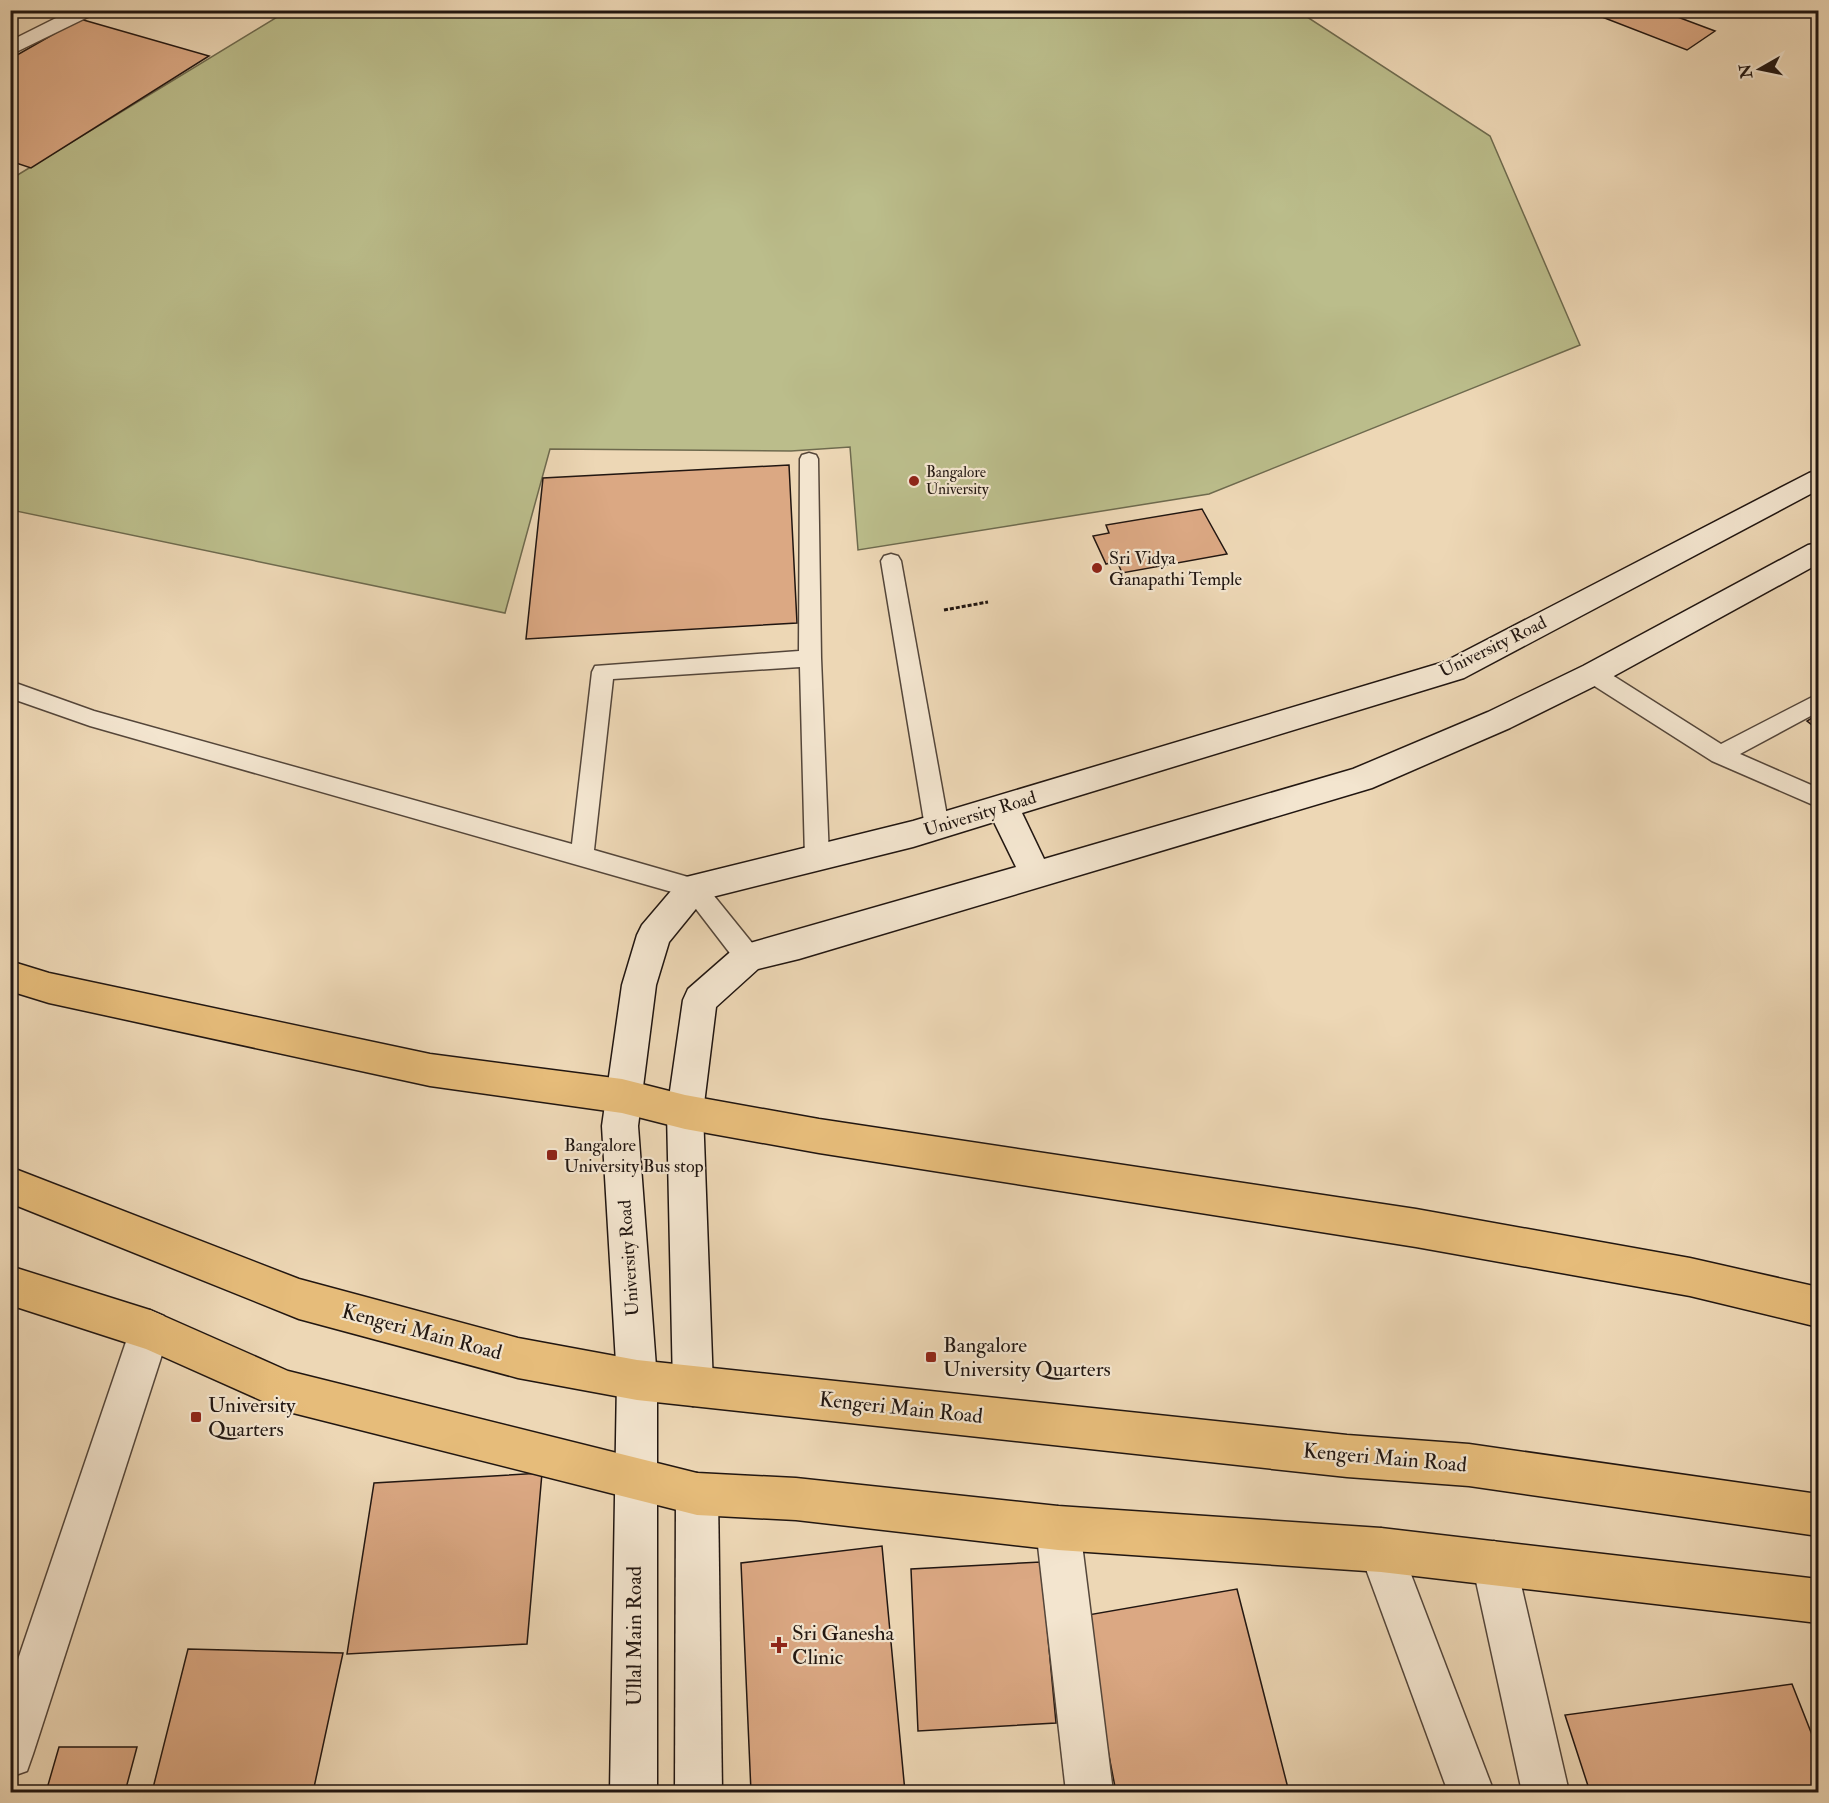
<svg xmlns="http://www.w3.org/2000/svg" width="1829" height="1803" font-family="'IM FELL Double Pica',serif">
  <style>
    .green { fill: #bbbd8b; stroke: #6e6a4e; stroke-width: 1.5 }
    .building { fill: #dba883; stroke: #211611; stroke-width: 1.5 }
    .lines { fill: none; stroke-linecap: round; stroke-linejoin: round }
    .lane-casing { stroke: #54463a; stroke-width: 3 }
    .street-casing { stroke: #54463a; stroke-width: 3 }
    .secondary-casing { stroke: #211611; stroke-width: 3 }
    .primary-casing { stroke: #211611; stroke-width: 3 }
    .path { stroke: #211611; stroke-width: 3; stroke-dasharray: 4 2; stroke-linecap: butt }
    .lane { fill: #f3e5cf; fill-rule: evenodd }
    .street { fill: #f3e5cf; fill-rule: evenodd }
    .secondary { fill: #f3e5cf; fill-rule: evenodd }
    .primary { fill: #e6bc7a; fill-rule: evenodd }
    .poi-dot { fill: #8f2418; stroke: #f3e5cf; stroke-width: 2 }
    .labels { text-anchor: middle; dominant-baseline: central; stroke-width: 4.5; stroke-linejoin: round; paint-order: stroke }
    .far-poi-label { font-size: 15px; fill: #211611; stroke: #f3e5cf; text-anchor: start }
    .poi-label { font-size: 18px; fill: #211611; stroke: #f3e5cf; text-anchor: start }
    .street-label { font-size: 18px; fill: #211611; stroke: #f3e5cf }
    .near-street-label { font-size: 21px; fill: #211611; stroke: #f3e5cf }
    .near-poi-label { font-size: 21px; fill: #211611; stroke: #f3e5cf; text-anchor: start }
  </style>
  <rect width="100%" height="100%" fill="#edd7b5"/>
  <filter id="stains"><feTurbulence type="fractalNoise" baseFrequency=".00333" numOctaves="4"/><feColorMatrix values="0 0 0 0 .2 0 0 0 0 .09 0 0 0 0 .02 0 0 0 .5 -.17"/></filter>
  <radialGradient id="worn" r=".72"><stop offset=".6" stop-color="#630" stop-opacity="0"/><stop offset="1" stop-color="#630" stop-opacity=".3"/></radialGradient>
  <polygon class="green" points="287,11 1298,11 1490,136 1580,345 1209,494 858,550 850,447 791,451 550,449 505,613 11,510 11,179"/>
  <g class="building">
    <polygon points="1584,10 1659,10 1715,31 1687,50"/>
    <polygon points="80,19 209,56 31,168 10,161 10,59"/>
    <polygon points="789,465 797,623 526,639 543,478"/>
    <polygon points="1202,509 1227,554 1122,573 1117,561 1106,564 1093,536 1109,533 1106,525"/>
    <polygon points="1818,714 1818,730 1807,721"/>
    <polygon points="542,1473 527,1644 347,1654 374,1483"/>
    <polygon points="882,1546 905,1792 751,1792 741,1563"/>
    <polygon points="1041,1562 1056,1723 918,1731 911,1569"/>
    <polygon points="1237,1589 1289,1792 1116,1792 1082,1616"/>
    <polygon points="188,1649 343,1653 313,1792 152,1792"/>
    <polygon points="1792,1684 1818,1750 1818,1792 1590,1792 1565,1715"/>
    <polygon points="59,1747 137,1747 125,1792 46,1792"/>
    <polygon points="542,1788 542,1792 427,1792 427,1789"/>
  </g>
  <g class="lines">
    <g class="lane-casing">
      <g id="lane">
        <polygon points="809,453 816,455 818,459 821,658 829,858 825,865 817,868 809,865 805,858 800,667 613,679 594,850 702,881 757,949 760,957 757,965 748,968 739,965 686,896 90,726 10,698 10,681 94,711 572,844 592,672 595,666 799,651 800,459 802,455"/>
        <polygon points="891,554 898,556 901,561 949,827 945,834 937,836 929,834 925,827 881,561 884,556"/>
        <polygon points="1593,666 1601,668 1721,744 1818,694 1818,712 1740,754 1818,788 1818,807 1712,761 1585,680 1582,674 1585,668"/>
      </g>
    </g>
    <g class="street-casing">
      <g id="street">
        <polygon points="72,10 96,10 94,14 10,55 10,41"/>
        <polygon points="150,1310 164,1316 170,1330 33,1754 27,1771 10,1777 10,1683 130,1330 136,1316"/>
        <polygon points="1058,1506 1073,1513 1080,1528 1113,1792 1066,1792 1036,1528 1043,1513"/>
        <polygon points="1381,1528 1396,1535 1494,1792 1448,1792 1359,1550 1366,1535"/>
        <polygon points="1494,1541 1509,1548 1516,1563 1569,1792 1522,1792 1472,1563 1479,1548"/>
      </g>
    </g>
    <g class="secondary-casing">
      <g id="secondary">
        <polygon points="1818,470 1818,490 1464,678 1022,813 1044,859 1353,769 1488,712 1583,666 1808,545 1818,543 1818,564 1603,682 1510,728 1372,788 799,959 758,969 716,1007 703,1112 713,1386 707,1400 693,1406 679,1400 673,1386 667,1112 683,1000 688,989 736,947 1016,867 994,822 913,847 704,899 669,942 656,985 638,1126 657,1380 657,1792 610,1792 617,1380 602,1126 622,985 637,935 642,925 682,878 913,821 1444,662 1809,473"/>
        <polygon points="697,1473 712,1479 718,1494 722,1792 675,1792 676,1494 682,1479"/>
      </g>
    </g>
    <g class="primary-casing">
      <g id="primary">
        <polygon points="10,961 49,973 430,1054 622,1079 685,1095 819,1119 1416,1209 1690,1258 1818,1287 1818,1327 1690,1296 1416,1247 819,1153 685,1129 622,1113 430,1086 49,1003 10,991"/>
        <polygon points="10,1167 299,1279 518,1338 637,1360 1347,1435 1469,1444 1818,1494 1818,1536 1469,1486 1347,1477 637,1400 518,1378 299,1319 10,1203"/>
        <polygon points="10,1266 150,1310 288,1371 697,1473 796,1478 1058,1506 1381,1528 1818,1579 1818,1623 1381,1572 1058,1550 796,1520 697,1515 285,1411 146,1349 10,1305"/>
      </g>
    </g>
    <polyline class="path" points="944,610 988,602"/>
    <use href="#lane" class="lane"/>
    <use href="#street" class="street"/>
    <use href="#secondary" class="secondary"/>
    <use href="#primary" class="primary"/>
  </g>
  <g class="poi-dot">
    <circle cx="914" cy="481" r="6"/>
    <circle cx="1097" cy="568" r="6"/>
    <rect x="546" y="1149" width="12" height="12" rx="3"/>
    <rect x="925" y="1351" width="12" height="12" rx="3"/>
    <rect x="190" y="1411" width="12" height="12" rx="3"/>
    <path d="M776 1636h6v6h6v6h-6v6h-6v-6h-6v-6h6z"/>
  </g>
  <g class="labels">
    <g class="far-poi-label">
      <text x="926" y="472">Bangalore<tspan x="926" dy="17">University</tspan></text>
    </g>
    <g class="poi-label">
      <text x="1109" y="558">Sri Vidya<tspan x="1109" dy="21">Ganapathi Temple</tspan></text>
      <text x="564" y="1145">Bangalore<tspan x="564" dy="21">University Bus stop</tspan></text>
    </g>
    <g class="street-label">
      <text transform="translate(1493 647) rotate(-26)">University Road</text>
      <text transform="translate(980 814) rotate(-17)">University Road</text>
      <text transform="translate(629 1258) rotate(-94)">University Road</text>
    </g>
    <g class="near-street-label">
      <text transform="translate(422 1332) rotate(15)">Kengeri Main Road</text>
      <text transform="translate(901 1408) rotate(6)">Kengeri Main Road</text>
      <text transform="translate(1385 1458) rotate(5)">Kengeri Main Road</text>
      <text transform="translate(634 1636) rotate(-90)">Ullal Main Road</text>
    </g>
    <g class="near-poi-label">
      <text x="943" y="1345">Bangalore<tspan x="943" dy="24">University Quarters</tspan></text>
      <text x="208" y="1405">University<tspan x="208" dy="24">Quarters</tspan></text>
      <text x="792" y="1633">Sri Ganesha<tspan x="792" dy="24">Clinic</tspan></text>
    </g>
  </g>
  <rect width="1829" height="1803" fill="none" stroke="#edd7b5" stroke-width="36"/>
  <rect x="12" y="12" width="1805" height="1779" fill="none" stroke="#211611" stroke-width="3"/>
  <rect x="18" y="18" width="1793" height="1767" fill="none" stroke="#211611" stroke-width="1.5"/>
  <g transform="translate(1760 69) rotate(261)" stroke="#f3e5cf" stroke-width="4.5" paint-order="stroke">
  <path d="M0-4.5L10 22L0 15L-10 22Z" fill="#211611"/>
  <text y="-9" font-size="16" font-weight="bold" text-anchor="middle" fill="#211611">N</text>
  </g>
  <rect width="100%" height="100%" filter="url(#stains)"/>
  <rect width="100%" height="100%" fill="url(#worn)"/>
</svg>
